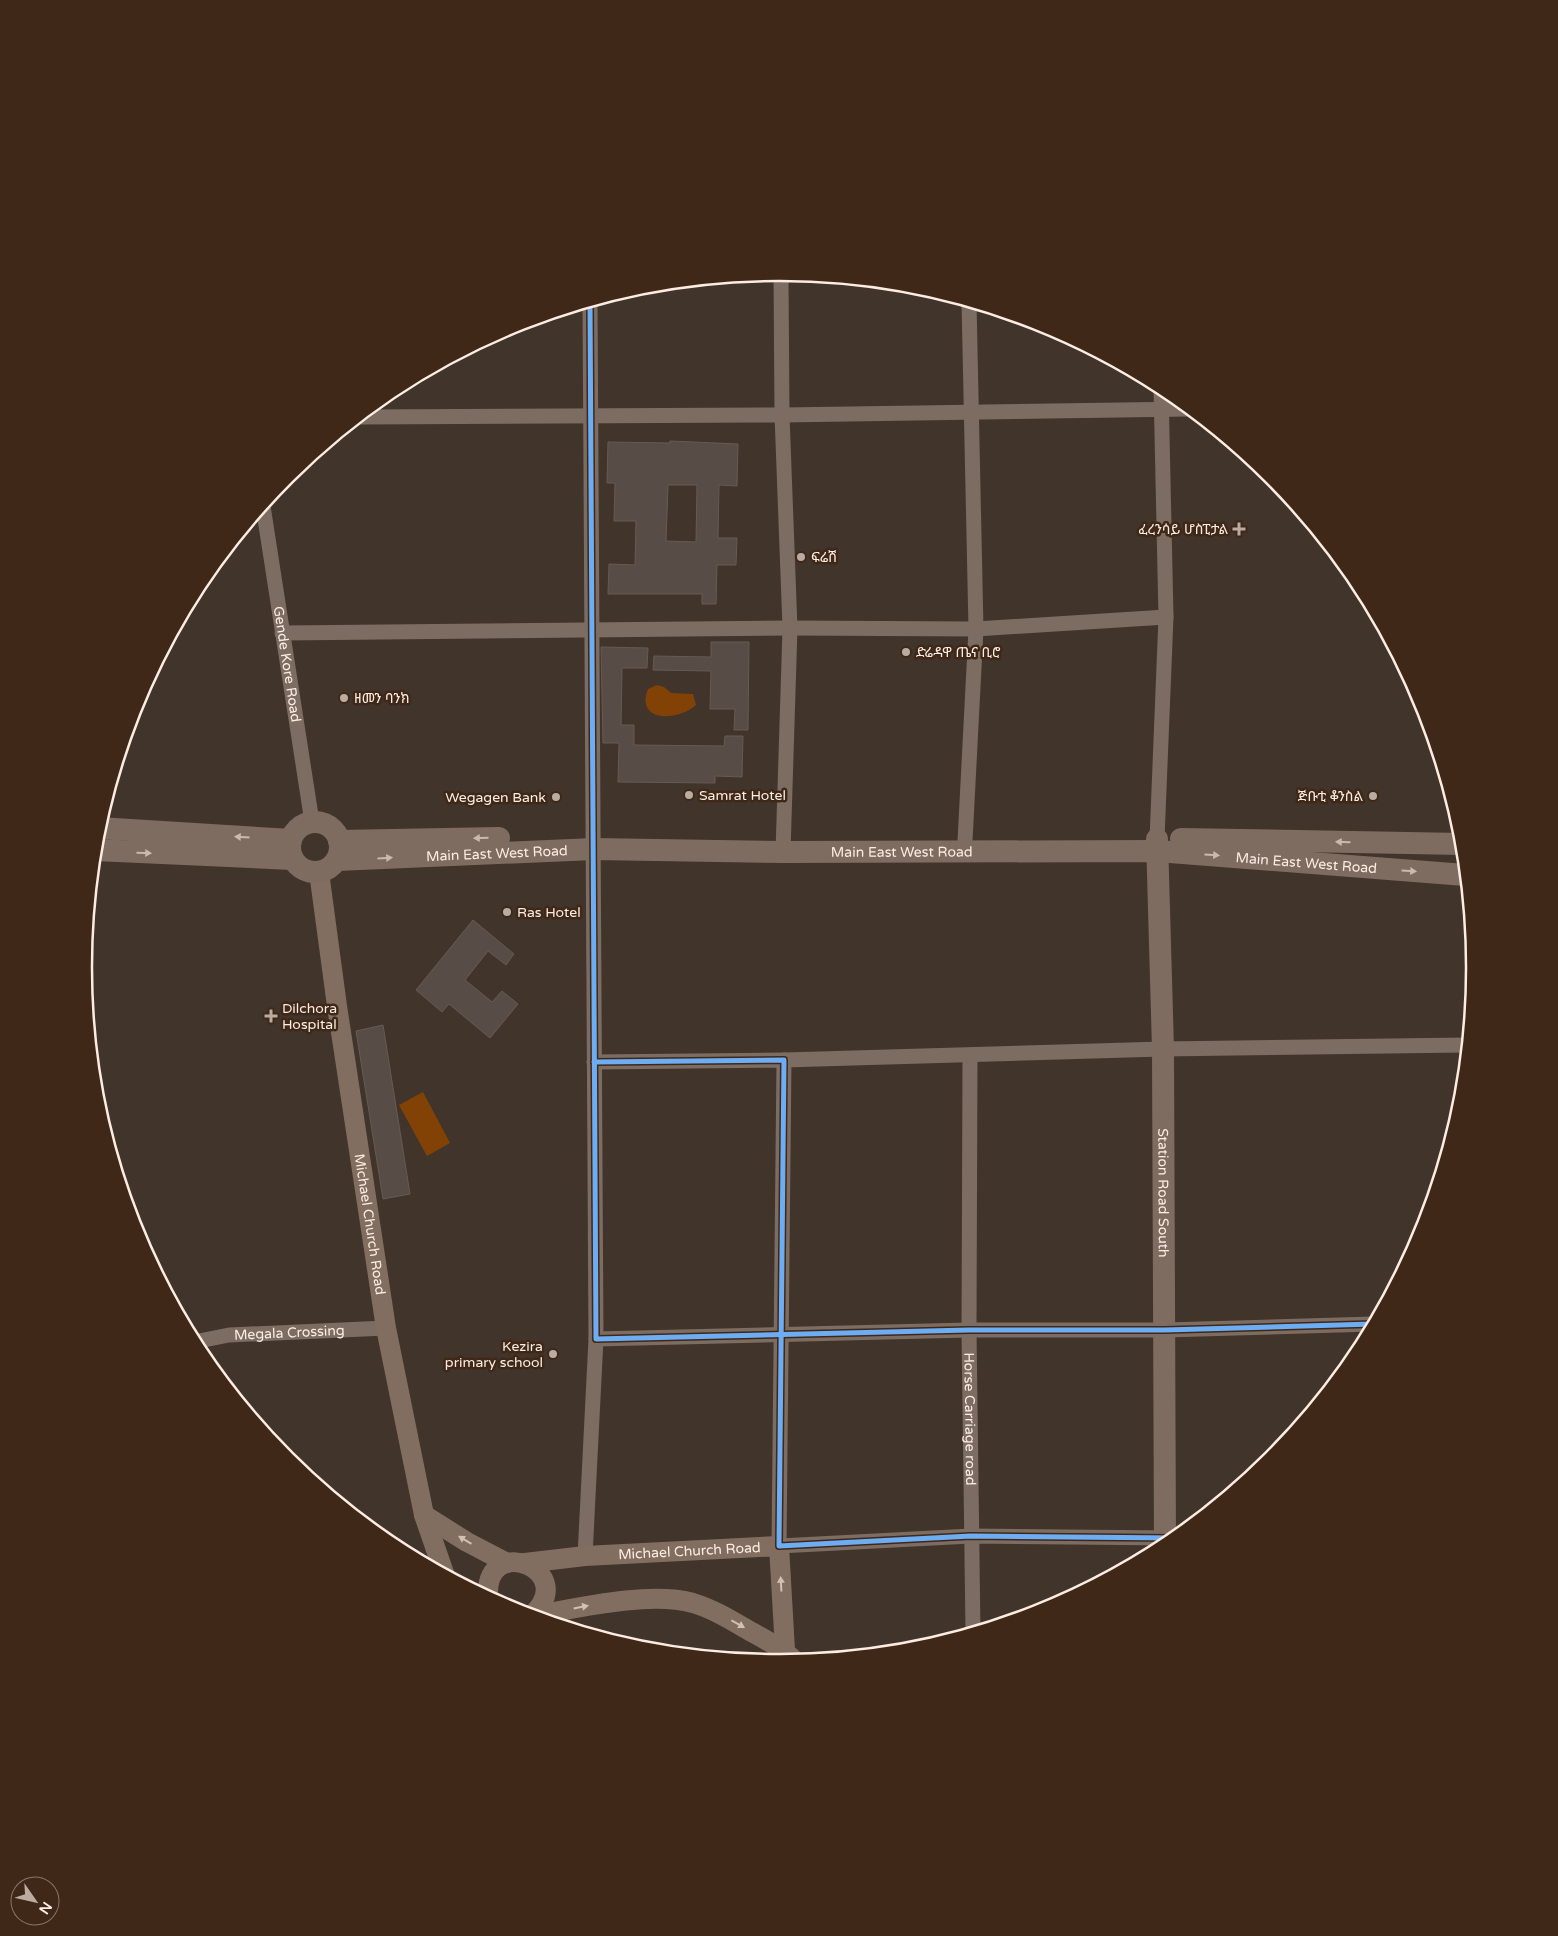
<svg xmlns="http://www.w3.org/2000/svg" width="1558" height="1936" font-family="'Varela Round','Noto Sans Ethiopic',sans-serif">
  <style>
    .water { fill: #824206 }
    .building { fill: #584d46; stroke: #665b54; fill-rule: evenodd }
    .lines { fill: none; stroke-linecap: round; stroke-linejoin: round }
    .minor { stroke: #7c6c61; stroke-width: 15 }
    .secondary { stroke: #816e61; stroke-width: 20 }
    .primary { stroke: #7f6c60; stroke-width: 22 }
    .cycleway-casing { stroke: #3f2818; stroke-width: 8 }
    .cycleway { stroke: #6dadf4; stroke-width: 5 }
    .oneway { fill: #cab9ae }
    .oneway2 { fill: #d1c0b5 }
    .poi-dot { fill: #bbaca2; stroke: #3f2818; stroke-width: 2 }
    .labels { text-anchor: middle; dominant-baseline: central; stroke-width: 5; stroke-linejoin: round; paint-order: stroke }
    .poi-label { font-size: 14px; fill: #fcece2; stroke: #3f2818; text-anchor: start }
    .street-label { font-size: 14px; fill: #fcece2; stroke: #3f2818 }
    .rim { fill: none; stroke: #fcece2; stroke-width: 2.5 }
  </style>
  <rect width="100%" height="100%" fill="#41342b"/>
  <g class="water">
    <path d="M657,685L664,687L671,693L693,694L696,705C677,722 635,722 648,689Z"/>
    <polygon points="423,1092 450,1143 427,1156 399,1105"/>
  </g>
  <g class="building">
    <path d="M670,441L738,444L737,486L719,485L718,538H737L736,565H717L716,604H702V594H608L609,564L635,565L636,521H614L615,483H607L608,442L670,443ZM668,485H697L696,542L666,541Z"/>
    <polygon points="711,642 749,642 748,730 734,730 735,709 710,709 711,671 653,670 654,656 711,657"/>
    <polygon points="601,647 648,648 647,668 622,668 621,725 634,725 634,745 724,746 725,736 743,736 742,777 715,776 715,783 618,782 619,743 603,743"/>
    <polygon points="473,920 514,954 506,965 488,951 465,980 492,1002 502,991 518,1004 490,1038 449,1004 442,1012 416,990"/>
    <polygon points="383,1025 410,1194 383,1199 356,1031"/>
  </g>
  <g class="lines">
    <g class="minor">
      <polyline points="781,273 782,415 790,628 783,852"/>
      <polyline points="590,302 596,1339 969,1330 1165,1330 1373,1324"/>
      <polyline points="360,417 782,415 1189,409"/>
      <path id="s1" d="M263,506L312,822"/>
      <polyline points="282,633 790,628 976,629 1166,617"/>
      <polyline points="1157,839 1166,617 1161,388"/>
      <polyline points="965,841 976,629 969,302"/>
      <path id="s2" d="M970,1055L969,1330L973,1632"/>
      <polyline points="784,1060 1163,1049 1467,1045"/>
      <polyline points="594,1062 784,1060 779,1546 971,1536 1174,1538"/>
      <path id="s3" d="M194,1342L229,1335L386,1328"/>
      <polyline points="585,1556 596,1339"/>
    </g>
    <g class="secondary">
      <path id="s4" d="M319,872L337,1006L386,1328L424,1515L444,1573"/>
      <polyline points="424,1515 467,1542 507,1563"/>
      <path id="s5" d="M525,1563L585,1556L779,1546L785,1650"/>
      <path d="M488,1597C484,1531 582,1571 531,1616"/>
      <path d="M533,1616C578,1608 649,1591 693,1603C713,1609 731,1620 748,1630C766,1640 782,1648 796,1662"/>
    </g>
    <g class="primary">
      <circle cx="315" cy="847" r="25"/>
      <polyline points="98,828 291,840"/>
      <path id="s6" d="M1157,839L1163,1049L1165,1546"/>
      <polyline points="1181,839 1462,844"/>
      <polyline points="339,841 499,838"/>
      <polyline points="95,850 292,859"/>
      <path id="s7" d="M337,860L594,849L783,852L1157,851L1465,875"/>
    </g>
    <g class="cycleway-casing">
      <g id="cycleway">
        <polyline points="590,302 596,1339 969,1330 1165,1330 1373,1324"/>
        <polyline points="594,1062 784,1060 779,1546 971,1536 1175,1538"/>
      </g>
    </g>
    <use href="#cycleway" class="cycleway"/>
  </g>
  <defs><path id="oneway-solid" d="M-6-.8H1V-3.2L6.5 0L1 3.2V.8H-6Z" transform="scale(1.25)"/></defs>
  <g class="oneway">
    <use href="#oneway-solid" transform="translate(242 837) rotate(-177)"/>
    <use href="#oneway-solid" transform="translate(481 838) rotate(179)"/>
    <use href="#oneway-solid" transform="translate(1343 842) rotate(-179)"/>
    <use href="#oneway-solid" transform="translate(144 853) rotate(2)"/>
    <use href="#oneway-solid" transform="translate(1212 855) rotate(4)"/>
    <use href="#oneway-solid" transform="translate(385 858) rotate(-3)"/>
    <use href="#oneway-solid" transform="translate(1409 871) rotate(4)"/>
  </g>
  <g class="oneway2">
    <use href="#oneway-solid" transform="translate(465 1540) rotate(-149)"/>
    <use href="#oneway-solid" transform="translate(781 1584) rotate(-93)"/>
    <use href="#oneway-solid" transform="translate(581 1607) rotate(-11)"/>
    <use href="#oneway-solid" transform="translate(738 1624) rotate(29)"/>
  </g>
  <g class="poi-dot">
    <path d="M1236.5 521.5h5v5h5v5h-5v5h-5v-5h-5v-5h5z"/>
    <circle cx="801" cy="557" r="5"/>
    <circle cx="906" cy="652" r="5"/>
    <circle cx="344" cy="698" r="5"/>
    <circle cx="689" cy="795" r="5"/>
    <circle cx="1373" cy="796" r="5"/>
    <circle cx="556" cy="797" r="5"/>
    <circle cx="507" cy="912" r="5"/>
    <path d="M268.5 1008.5h5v5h5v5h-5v5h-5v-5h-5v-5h5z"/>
    <circle cx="553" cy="1354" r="5"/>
  </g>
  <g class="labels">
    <g class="poi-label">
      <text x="1228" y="529" text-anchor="end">ፈረንሳይ ሆስፒታል</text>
      <text x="811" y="557">ፍሬሽ</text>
      <text x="916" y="652">ድሬዳዋ ጤና ቢሮ</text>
      <text x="354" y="698">ዘመን ባንክ</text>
      <text x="699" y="795">Samrat Hotel</text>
      <text x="1363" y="796" text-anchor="end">ጅቡቲ ቆንስል</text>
      <text x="546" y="797" text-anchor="end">Wegagen Bank</text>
      <text x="517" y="912">Ras Hotel</text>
      <text x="282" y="1008">Dilchora<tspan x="282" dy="16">Hospital</tspan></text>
      <text x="543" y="1346" text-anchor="end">Kezira<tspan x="543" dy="16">primary school</tspan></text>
    </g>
    <g class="street-label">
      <text stroke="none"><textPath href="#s1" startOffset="160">Gende Kore Road</textPath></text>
      <text stroke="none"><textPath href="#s7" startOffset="565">Main East West Road</textPath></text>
      <text stroke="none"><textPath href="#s7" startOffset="160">Main East West Road</textPath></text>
      <text stroke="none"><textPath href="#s7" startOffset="970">Main East West Road</textPath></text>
      <text stroke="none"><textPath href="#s6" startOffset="354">Station Road South</textPath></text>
      <text stroke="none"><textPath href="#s4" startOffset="356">Michael Church Road</textPath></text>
      <text stroke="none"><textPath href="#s3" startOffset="96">Megala Crossing</textPath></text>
      <text stroke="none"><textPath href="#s2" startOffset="364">Horse Carriage road</textPath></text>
      <text stroke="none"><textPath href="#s5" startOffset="165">Michael Church Road</textPath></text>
    </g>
  </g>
  <path d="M0 0H1558V1936H0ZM778 281H780A686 686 0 0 1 1466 967V968A686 686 0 0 1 780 1654H778A686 686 0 0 1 92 968V967A686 686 0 0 1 778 281Z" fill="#3f2818" fill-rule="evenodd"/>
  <path class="rim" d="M778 281H780A686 686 0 0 1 1466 967V968A686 686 0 0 1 780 1654H778A686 686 0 0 1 92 968V967A686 686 0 0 1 778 281Z"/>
  <g transform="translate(35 1901) rotate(124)"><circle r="24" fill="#3f2818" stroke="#8b7669"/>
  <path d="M0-4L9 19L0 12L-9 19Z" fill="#bbaca2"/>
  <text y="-8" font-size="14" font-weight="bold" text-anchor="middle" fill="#fcece2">N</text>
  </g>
</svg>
